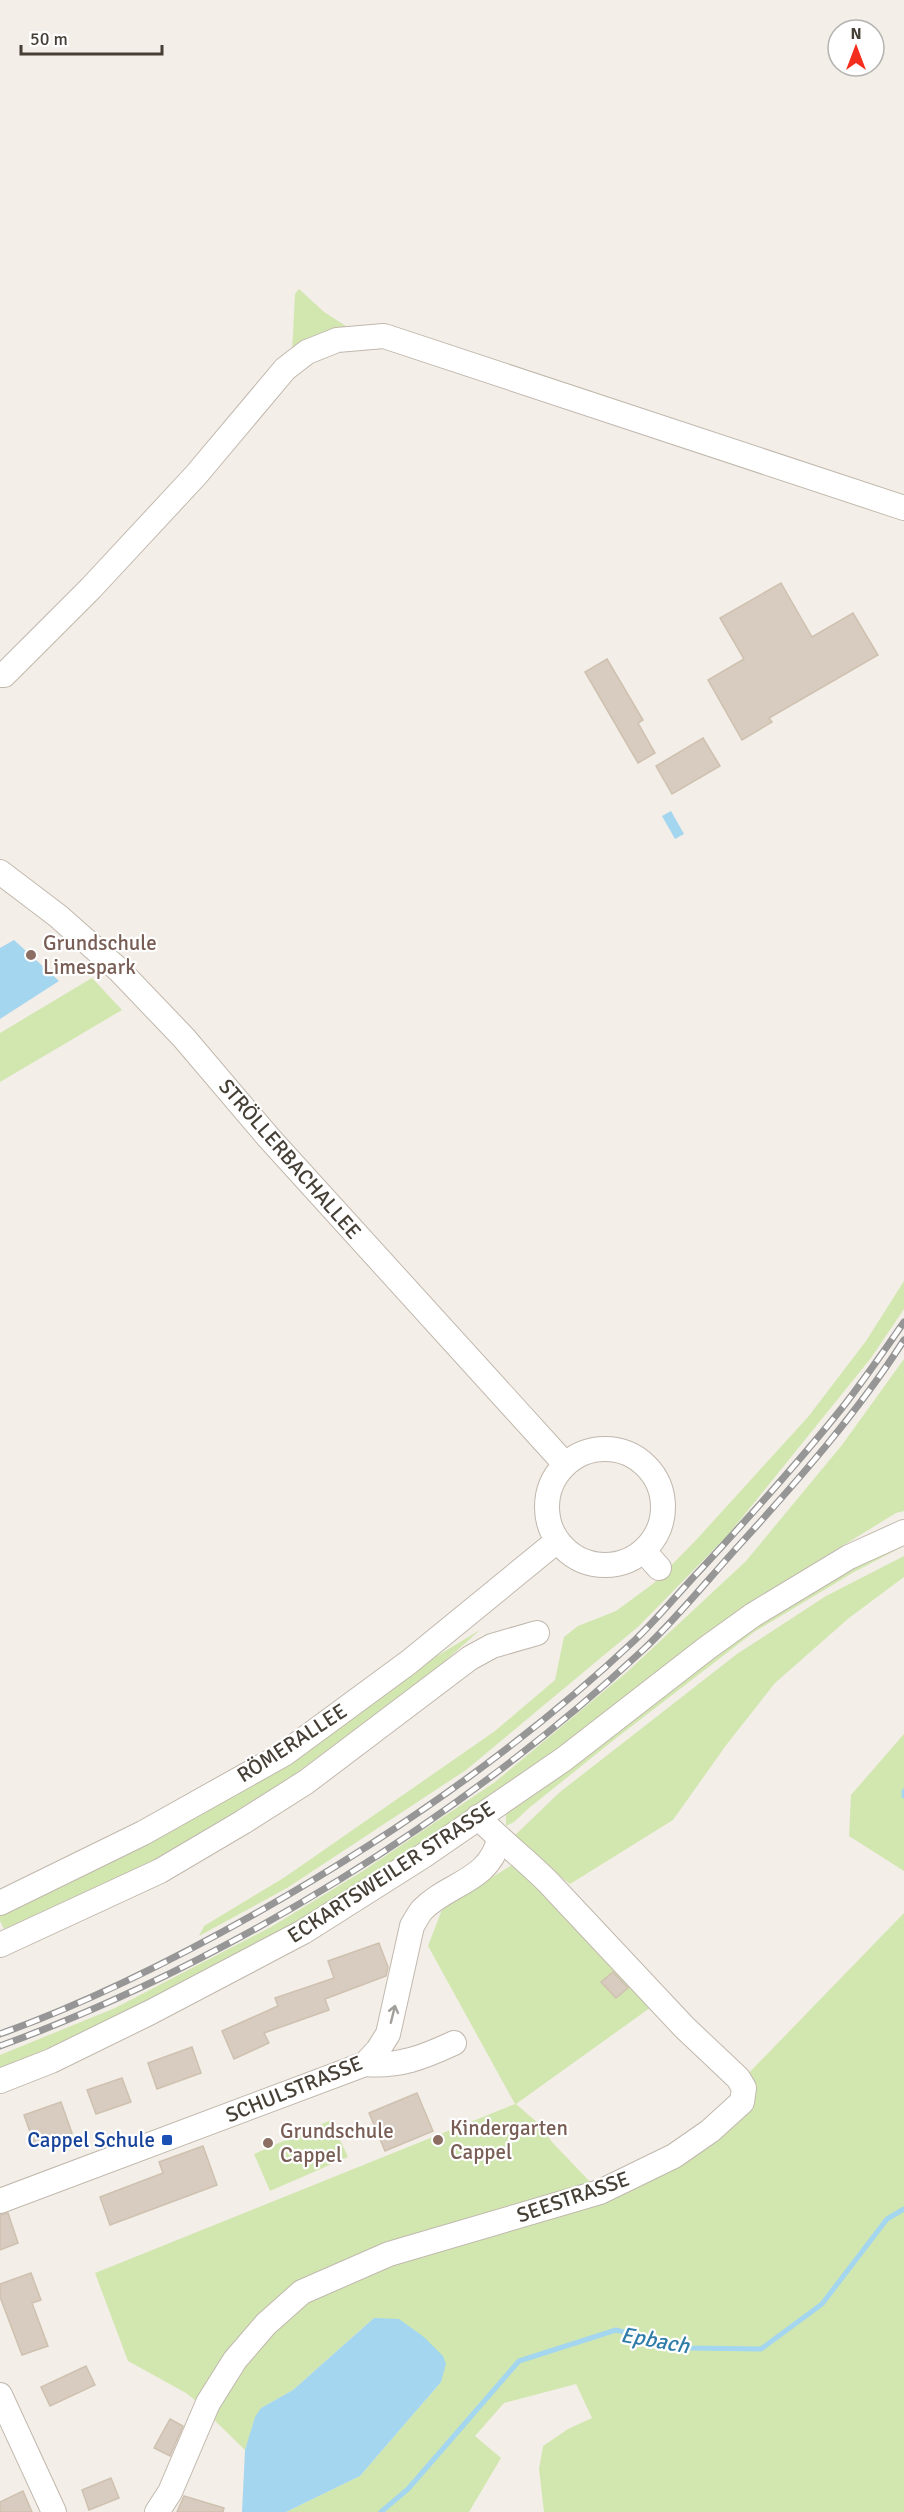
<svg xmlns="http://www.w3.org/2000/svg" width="904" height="2512" font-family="Signika,sans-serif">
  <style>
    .green { fill: #d2e7b0 }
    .water { fill: #a4d6ef }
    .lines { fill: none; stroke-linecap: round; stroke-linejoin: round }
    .stream { stroke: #a4d6ef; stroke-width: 5 }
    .building { fill: #d7ccbf; stroke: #cfc1b0; stroke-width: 1.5 }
    .minor-casing { stroke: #c1b8ad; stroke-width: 26 }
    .minor { stroke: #fff; stroke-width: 24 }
    .rail-casing { stroke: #969696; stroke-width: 7 }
    .rail { stroke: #fff; stroke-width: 4.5; stroke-dasharray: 14; stroke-linecap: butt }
    .oneway { stroke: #a29f9a }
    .education-dot { fill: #8d6e63; stroke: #fff; stroke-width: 2 }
    .transit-dot { fill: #1a4fb4; stroke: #fff; stroke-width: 2 }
    .labels { text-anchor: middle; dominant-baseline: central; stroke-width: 4.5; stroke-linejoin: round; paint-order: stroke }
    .education-label { font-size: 21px; fill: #785e54; stroke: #fff; text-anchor: start }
    .street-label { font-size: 21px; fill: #463f36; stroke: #fff }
    .transit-label { font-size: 21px; fill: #164399; stroke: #fff; text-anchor: end }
    .water-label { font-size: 22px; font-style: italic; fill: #2f7da8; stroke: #fff }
  </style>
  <rect width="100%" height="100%" fill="#f3eee7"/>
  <g class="green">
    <polygon points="299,289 324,312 349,328 292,352 295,294"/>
    <polygon points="92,978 122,1010 0,1082 0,1033"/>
    <polygon points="904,1281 904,1309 871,1358 728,1535 639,1626 466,1770 287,1888 199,1936 204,1926 285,1877 495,1731 555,1680 564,1637 578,1626 616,1611 654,1583 697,1539 808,1417 866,1341"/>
    <polygon points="904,1359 904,1511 896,1513 782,1583 701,1641 511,1788 402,1858 271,1937 124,2015 0,2069 0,2055 115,2008 271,1927 363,1871 495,1782 627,1672 746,1561 842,1445"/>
    <polygon points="904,1539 904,1546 854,1572 754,1632 615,1739 529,1808 514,1822 506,1826 506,1815 519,1800 728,1639"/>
    <polygon points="904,1556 904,1577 849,1618 775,1683 727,1744 673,1820 570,1884 511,1839 560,1792 737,1654 826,1596"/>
    <polygon points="480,1630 444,1662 294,1775 169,1853 4,1929 0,1921 0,1911 392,1683"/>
    <polygon points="904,1734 904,1871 849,1836 851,1795"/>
    <polygon points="522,1859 661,2000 516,2104 539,2124 552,2142 594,2186 334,2273 201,2405 186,2393 128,2361 95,2273 515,2104 428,1946 443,1907"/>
    <polygon points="904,1913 904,2512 544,2512 539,2469 543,2446 568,2429 592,2418 576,2384 504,2403 475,2436 501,2458 469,2512 286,2512 360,2476 441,2382 374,2318 293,2390 261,2408 245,2450 207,2413 238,2362 305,2296 693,2151 744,2078"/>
    <polygon points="331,2120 348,2157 270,2191 254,2154"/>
  </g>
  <g class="water">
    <polygon points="671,811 684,834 675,839 662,816"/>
    <polygon points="14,940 59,981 0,1019 0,948"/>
    <polygon points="374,2318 399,2319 424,2337 443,2356 446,2364 441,2382 360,2476 286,2512 242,2512 245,2450 255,2417 261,2408 293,2390"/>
  </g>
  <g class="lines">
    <g class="stream">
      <polyline points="904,1791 904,1796"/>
      <polyline points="381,2512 408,2489 519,2361 616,2330 690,2348 761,2349 822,2304 887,2219 904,2209"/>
    </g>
  </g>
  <g class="building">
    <polygon points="781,583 812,637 853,613 878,655 769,718 772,722 742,740 708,680 744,659 720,618"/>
    <polygon points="607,659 643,720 638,723 655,753 638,763 585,672"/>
    <polygon points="703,738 720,766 672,794 656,766"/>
    <polygon points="379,1943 388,1967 386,1976 325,1999 329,2010 264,2033 269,2043 234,2059 222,2031 278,2006 275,1998 334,1978 328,1961"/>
    <polygon points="613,1972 628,1988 616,1998 601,1982"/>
    <polygon points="192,2047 201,2073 157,2089 148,2063"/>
    <polygon points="122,2078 131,2102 96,2114 87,2090"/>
    <polygon points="417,2093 433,2131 385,2151 369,2113"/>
    <polygon points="61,2102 72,2133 35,2146 24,2115"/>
    <polygon points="203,2146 217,2185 110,2225 100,2197 163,2173 159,2162"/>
    <polygon points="8,2213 18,2243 0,2250 0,2215"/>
    <polygon points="31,2273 41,2300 32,2303 48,2346 22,2355 0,2297 0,2284"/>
    <polygon points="86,2366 95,2385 50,2406 41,2387"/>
    <polygon points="170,2419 183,2426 170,2456 154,2448"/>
    <polygon points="111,2478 119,2498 89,2510 82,2490"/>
    <polygon points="23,2491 32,2512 0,2512 0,2502"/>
    <polygon points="184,2496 224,2508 223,2512 177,2512"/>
  </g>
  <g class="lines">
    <g class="minor-casing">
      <g id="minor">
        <polyline points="0,675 4,675 91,588 196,475 285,369 307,352 337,340 384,336 904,508"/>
        <polyline points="0,872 58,916 119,970 184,1038 269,1138 565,1464"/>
        <circle cx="605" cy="1507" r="58"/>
        <polyline points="644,1551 659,1568"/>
        <polyline points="0,1903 143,1833 284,1754 409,1662 557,1541"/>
        <polyline points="0,1945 160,1871 243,1822 306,1782 470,1658 492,1646 537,1633"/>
        <path d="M365,2064C399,2067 424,2057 454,2043"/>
        <polyline points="0,2081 51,2061 151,2012 303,1932 423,1856 564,1759 707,1648 753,1615 849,1557 904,1532"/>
        <path d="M0,2201L365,2064L378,2050L388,2034L412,1926C415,1921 418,1915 422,1910C448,1883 490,1881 499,1839"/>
        <polyline points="0,2395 54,2512"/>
        <path d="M157,2512L170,2492L208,2403L235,2360L266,2324L302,2292L389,2254L600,2192L674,2156L710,2131L742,2102L744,2088L738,2078L684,2027L548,1882C525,1859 500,1840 478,1817"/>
      </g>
    </g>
    <use href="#minor" class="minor"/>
    <g class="rail-casing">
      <g id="rail">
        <path d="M0,2034C90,2002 177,1958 260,1911C394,1835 522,1746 635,1640C659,1617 680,1591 703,1567C751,1515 798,1463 842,1408C864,1380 884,1351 904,1322"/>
        <path d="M0,2046C229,1963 466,1815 644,1649C679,1616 710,1577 743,1541C800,1478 858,1412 904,1340"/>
      </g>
    </g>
    <use href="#rail" class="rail"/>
  </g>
  <defs><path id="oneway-shaft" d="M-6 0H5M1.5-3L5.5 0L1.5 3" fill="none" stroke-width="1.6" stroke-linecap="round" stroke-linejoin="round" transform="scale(1.5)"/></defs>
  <use class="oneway" href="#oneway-shaft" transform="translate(393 2014) rotate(-76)"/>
  <g class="education-dot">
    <circle cx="31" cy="955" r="6"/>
    <circle cx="438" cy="2140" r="6"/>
    <circle cx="268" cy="2143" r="6"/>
  </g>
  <rect class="transit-dot" x="161" y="2134" width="12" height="12" rx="3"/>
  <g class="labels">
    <g class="education-label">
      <text x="43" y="943">Grundschule<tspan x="43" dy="24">Limespark</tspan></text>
      <text x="450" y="2128">Kindergarten<tspan x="450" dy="24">Cappel</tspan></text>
      <text x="280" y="2131">Grundschule<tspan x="280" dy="24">Cappel</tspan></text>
    </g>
    <g class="street-label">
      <text transform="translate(290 1159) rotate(49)">STRÖLLERBACHALLEE</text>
      <text transform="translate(292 1743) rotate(-33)">RÖMERALLEE</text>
      <text transform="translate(391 1872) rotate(-33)">ECKARTSWEILER STRASSE</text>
      <text transform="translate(294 2089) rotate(-22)">SCHULSTRASSE</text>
      <text transform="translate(573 2197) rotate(-19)">SEESTRASSE</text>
    </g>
    <g class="transit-label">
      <text x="155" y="2140">Cappel Schule</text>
    </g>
    <g class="water-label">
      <text transform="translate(655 2340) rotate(10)">Epbach</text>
    </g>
  </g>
  <g transform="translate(856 48)"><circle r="28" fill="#ffffff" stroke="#b5b2af" stroke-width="1.5"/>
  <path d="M0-4.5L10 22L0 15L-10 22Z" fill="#f52d1c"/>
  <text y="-9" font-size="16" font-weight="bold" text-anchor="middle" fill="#463f36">N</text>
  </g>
  <path d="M21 45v9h141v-9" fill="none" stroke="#463f36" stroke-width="3"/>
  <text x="30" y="45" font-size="18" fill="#463f36" stroke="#ffffff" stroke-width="4.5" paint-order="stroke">50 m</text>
</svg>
